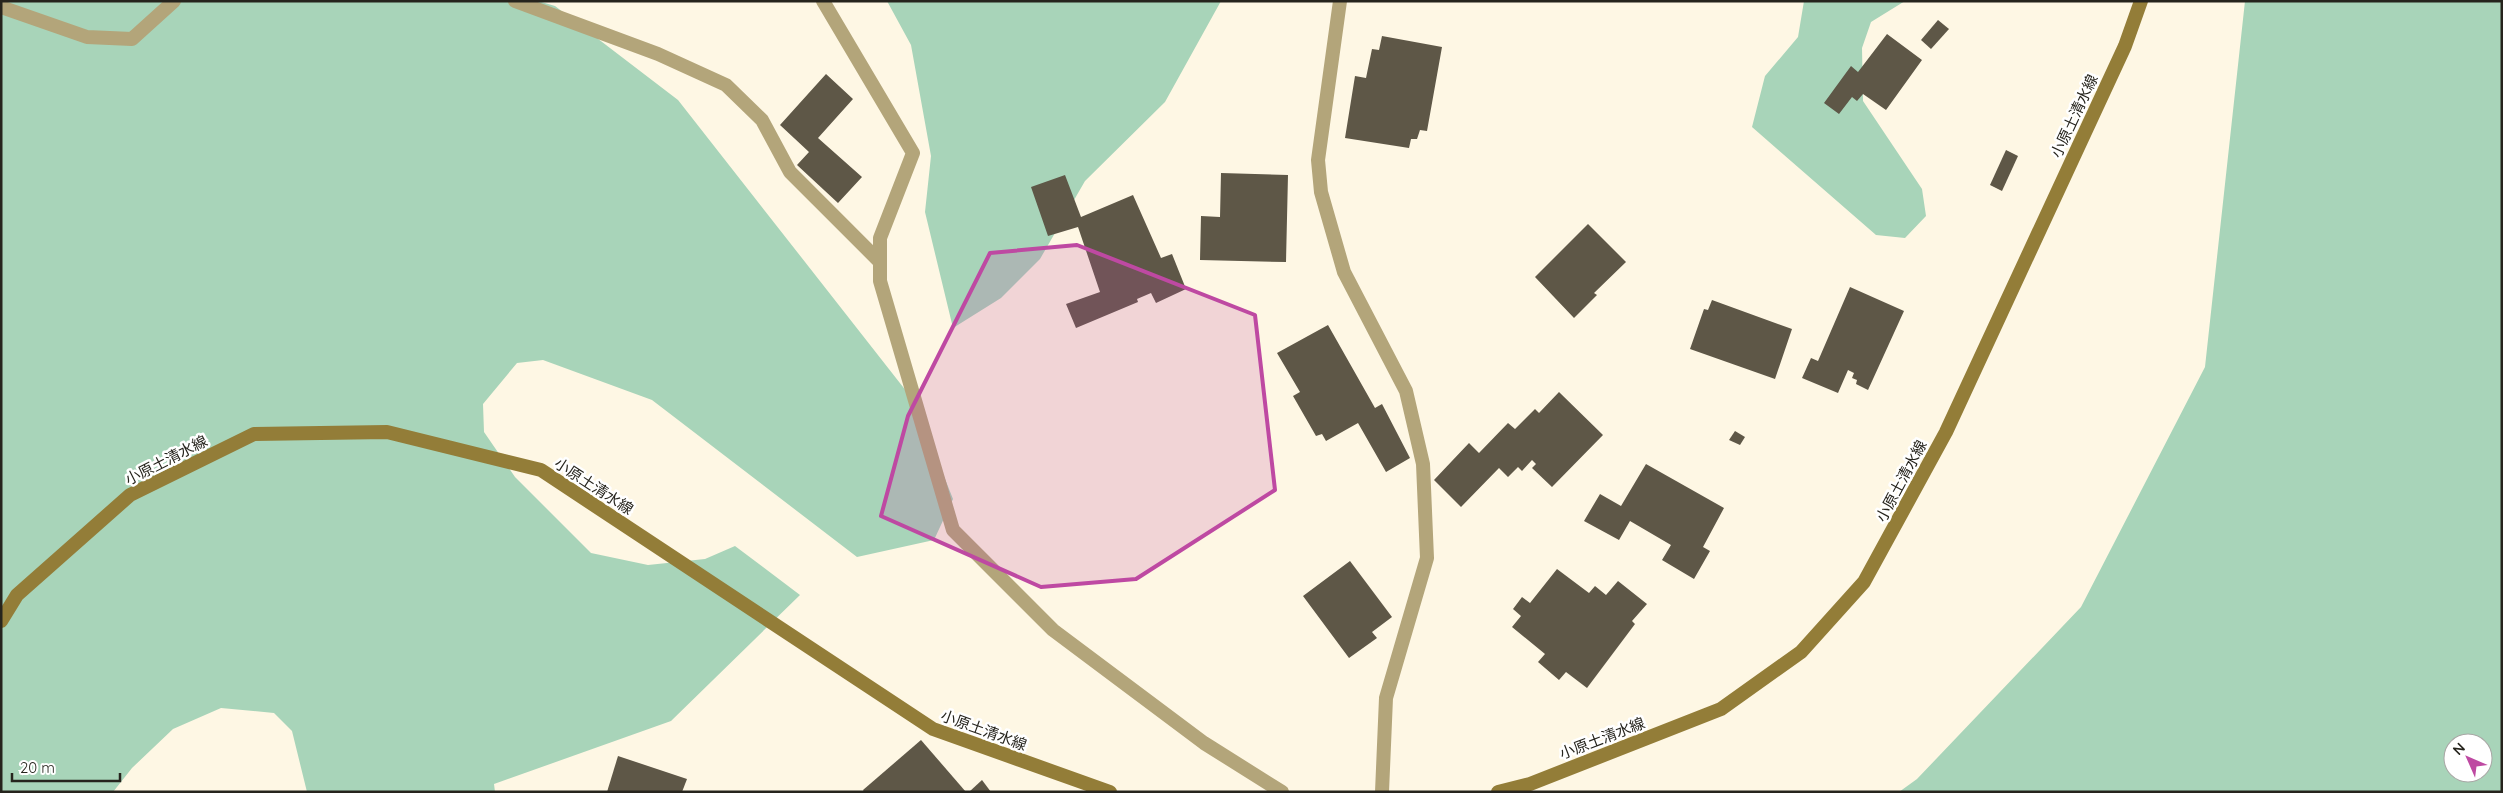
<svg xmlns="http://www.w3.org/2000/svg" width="2503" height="793" font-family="Quicksand,'Noto Sans JP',sans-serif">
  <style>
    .green { fill: #a8d4b9; fill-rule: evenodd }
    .building { fill: #5e5747 }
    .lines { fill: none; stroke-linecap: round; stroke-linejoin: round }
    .minor { stroke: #b3a57a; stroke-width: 14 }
    .secondary { stroke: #937d38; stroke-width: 14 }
    .marked { fill: #be49a2; fill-opacity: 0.2; stroke: #be49a2; stroke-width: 4; stroke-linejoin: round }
    .labels { text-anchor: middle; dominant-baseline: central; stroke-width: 5; stroke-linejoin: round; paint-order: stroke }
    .street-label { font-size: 15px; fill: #26241d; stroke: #fff }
  </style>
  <rect width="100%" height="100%" fill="#fef7e4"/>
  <g class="green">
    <polygon points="1,1 538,1 555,6 678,100 914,401 953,499 934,540 857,557 652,400 543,360 517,363 483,404 484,432 515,477 591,553 648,565 705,559 735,546 800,595 671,721 494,784 495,792 307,792 292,731 274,713 221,708 173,729 132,768 113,792 1,792"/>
    <polygon points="887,1 1221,1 1165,102 1085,181 1040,259 1001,298 953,328 925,212 931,156 911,45"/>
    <polygon points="1804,1 1905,1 1871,22 1862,48 1863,101 1922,189 1926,216 1905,238 1876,235 1752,127 1765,76 1798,37"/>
    <path d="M2245,1H2502V792H1899L1917,779L2081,607L2205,367ZM2453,743H2483V773H2453Z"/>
  </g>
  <g class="building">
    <polygon points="1938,20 1949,29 1931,49 1921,40"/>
    <polygon points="1887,34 1922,60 1886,110 1863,94 1857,101 1852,97 1839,114 1824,103 1851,66 1858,72"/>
    <polygon points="1382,36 1442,47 1427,131 1420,130 1417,139 1411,139 1409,148 1345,138 1355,76 1366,78 1372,49 1379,50"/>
    <polygon points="826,74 853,99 818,138 862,177 838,203 797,165 809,152 780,125"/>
    <polygon points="2006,150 2018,156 2002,191 1990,185"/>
    <polygon points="1221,173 1288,175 1286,262 1200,260 1201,216 1220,217"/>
    <polygon points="1065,175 1081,217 1133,195 1161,258 1172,254 1186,289 1156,303 1151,293 1137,299 1138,302 1076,328 1066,304 1100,292 1078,227 1048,236 1031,187"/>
    <polygon points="1588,224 1626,262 1594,293 1597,295 1574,318 1535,277"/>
    <polygon points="1850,287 1904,311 1868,390 1856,384 1857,380 1852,378 1854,373 1848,370 1838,393 1802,378 1811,358 1818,361"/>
    <polygon points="1712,300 1792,329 1775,379 1690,349 1704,309 1708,310"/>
    <polygon points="1328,325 1375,408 1382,404 1410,458 1386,472 1358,423 1326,441 1322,434 1316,436 1293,396 1300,392 1277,353"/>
    <polygon points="1559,392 1603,435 1552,487 1532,468 1536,464 1532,460 1522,471 1518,467 1508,477 1499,468 1461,507 1434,480 1469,443 1479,453 1508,423 1515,429 1535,409 1539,413"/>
    <polygon points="1735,431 1745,437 1740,445 1729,440"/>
    <polygon points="1646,464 1724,508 1703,547 1710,551 1694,579 1662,560 1671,545 1630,521 1619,540 1584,521 1600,494 1621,506"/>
    <polygon points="1350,561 1392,617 1372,632 1377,638 1349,658 1303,596"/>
    <polygon points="1557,569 1589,593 1595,586 1606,595 1618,581 1647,604 1632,621 1635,624 1587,688 1566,672 1559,680 1538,662 1545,654 1512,627 1521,616 1513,609 1522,597 1530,603"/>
    <polygon points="921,740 966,792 864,792 863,790"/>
    <polygon points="618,756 687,779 682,792 607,792"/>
    <polygon points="982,780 991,792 969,792"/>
  </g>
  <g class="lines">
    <g class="minor">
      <polyline points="515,1 658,54 726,85 762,120 790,172 880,262"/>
      <polyline points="823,1 913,153 880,238 880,281 953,530 1053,630 1204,743 1282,792"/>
      <polyline points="1340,1 1318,160 1321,192 1344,272 1406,391 1423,464 1427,558 1386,698 1382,792"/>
      <polyline points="1,7 87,37 132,39 174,1"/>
    </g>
    <g class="secondary">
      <polyline points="1,621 17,595 130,495 254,434 387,432 541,470 933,729 1110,792"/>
      <polyline points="1498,792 1530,784 1721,709 1801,652 1864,582 1946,432 2125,46 2141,1"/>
    </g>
  </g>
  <path class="marked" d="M1077,245L1255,315L1275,490L1136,579L1041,587L881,516L908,416L990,253Z"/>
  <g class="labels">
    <g class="street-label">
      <text transform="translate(2074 116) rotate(-65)">小原土清水線</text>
      <text transform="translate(166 460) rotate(-27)">小原土清水線</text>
      <text transform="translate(1901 481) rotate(-62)">小原土清水線</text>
      <text transform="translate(594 486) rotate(33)">小原土清水線</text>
      <text transform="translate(984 730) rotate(20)">小原土清水線</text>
      <text transform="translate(1602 738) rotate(-21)">小原土清水線</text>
    </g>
  </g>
  <rect width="2503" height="793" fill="none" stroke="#26241d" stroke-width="5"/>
  <g transform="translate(2468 758) rotate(315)"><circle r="24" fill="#ffffff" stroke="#a8a7a5"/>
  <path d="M0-4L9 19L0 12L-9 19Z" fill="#be49a2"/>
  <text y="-8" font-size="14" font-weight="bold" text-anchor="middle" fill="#26241d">N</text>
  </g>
  <path d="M12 773v8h108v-8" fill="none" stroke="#26241d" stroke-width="2.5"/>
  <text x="20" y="773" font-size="15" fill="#26241d" stroke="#ffffff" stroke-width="4" paint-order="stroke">20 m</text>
</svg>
